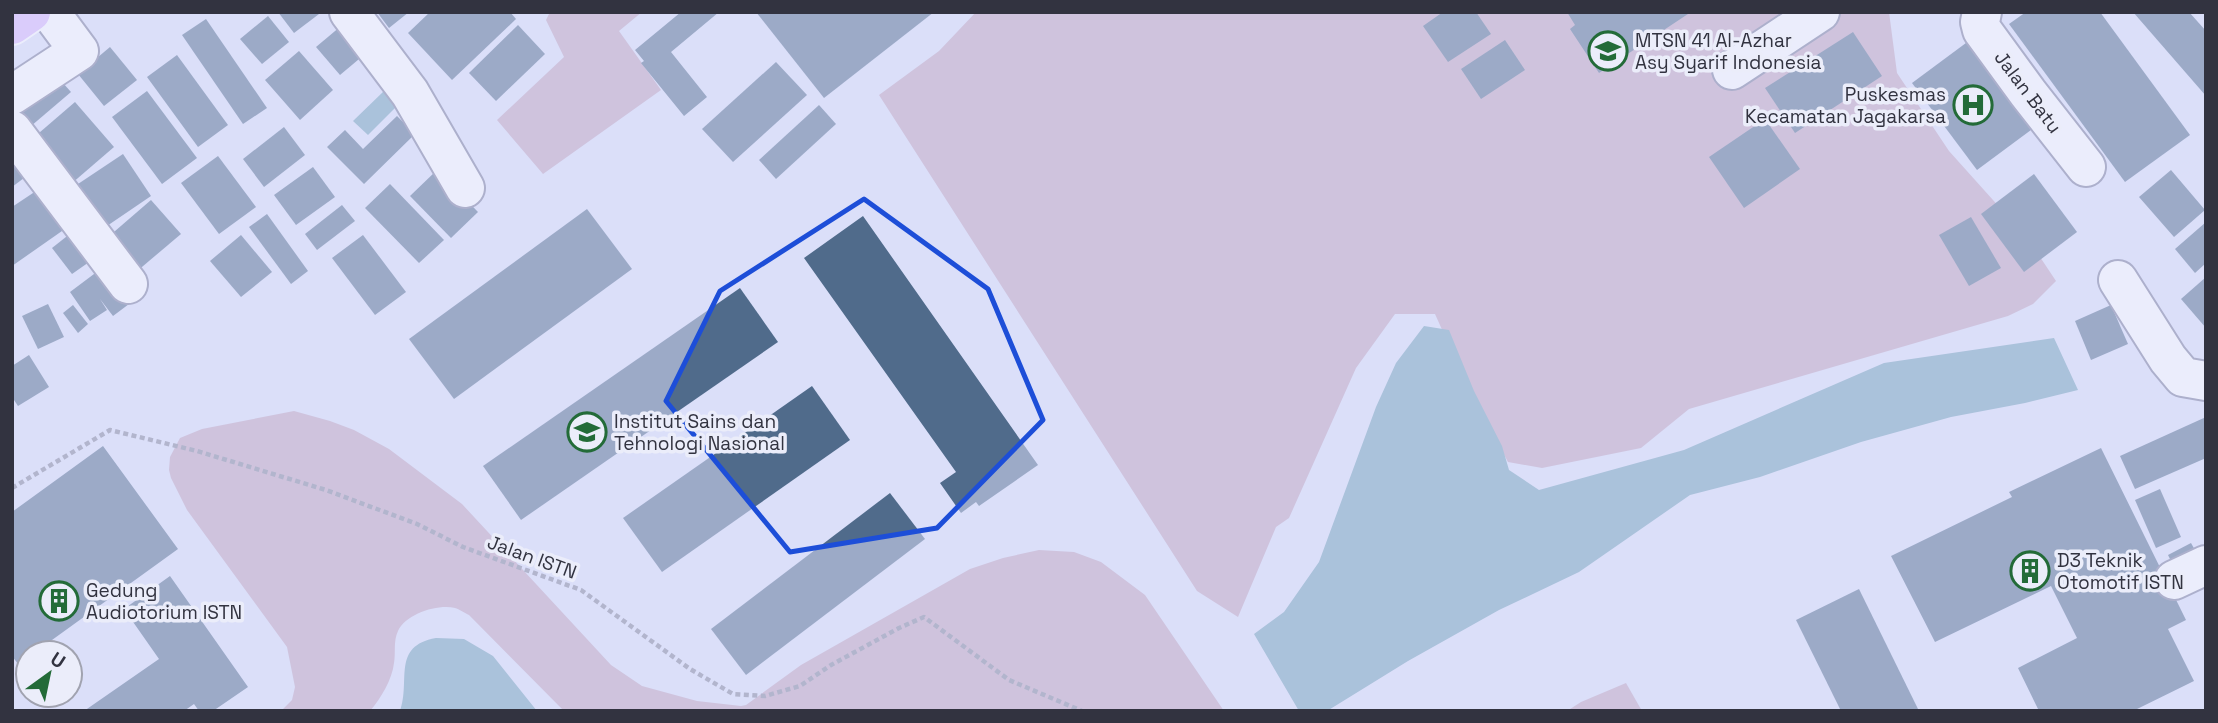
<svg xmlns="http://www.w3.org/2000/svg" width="2218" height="723" font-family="'Space Grotesk',sans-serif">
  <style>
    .green { fill: #c0a3bb }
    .water { fill: #6f9fb5 }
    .building { fill: #506b8b }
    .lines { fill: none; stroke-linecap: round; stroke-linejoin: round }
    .minor-casing { stroke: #757896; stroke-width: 42 }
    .major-casing { stroke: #fff; stroke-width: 42 }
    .path { stroke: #818397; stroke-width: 4.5; stroke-dasharray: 5 3.5; stroke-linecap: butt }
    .minor { stroke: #fff; stroke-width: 38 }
    .major { stroke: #d9b5fd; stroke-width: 38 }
    .marked { fill: none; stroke: #1d4ed8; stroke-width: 5; stroke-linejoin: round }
    .labels { text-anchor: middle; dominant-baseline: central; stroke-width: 7; stroke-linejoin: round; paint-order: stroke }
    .poi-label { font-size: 19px; fill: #323340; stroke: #ebedfa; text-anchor: start }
    .street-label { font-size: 19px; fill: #323340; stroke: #ebedfa }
  </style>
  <rect width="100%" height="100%" fill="#dbdff9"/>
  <g class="green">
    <polygon points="550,12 642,12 619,31 661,90 543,174 497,120 564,57 546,20"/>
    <polygon points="976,12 1889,12 1897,73 1949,151 2028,239 2056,281 2033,304 2008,316 1689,409 1641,448 1542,468 1508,462 1466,383 1435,314 1395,314 1356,368 1289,518 1276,527 1238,617 1197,591 879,95 939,51"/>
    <path d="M294,411L330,421L354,430L389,449L462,504L611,665L642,686L697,701L741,706L746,705L801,665L970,569L1003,558L1039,550L1074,552L1101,562L1145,595L1224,711H564L469,615C465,613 459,609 455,608C437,604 406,614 398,631C393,642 396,652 394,663C392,680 381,698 370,711H281L292,700L295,687L287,647L187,510L171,478L169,470L170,457L180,438L202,429Z"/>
    <polygon points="1626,683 1642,711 1567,711 1581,702"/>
  </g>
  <g class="water">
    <polygon points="384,91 398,105 368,135 353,121"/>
    <polygon points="1424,326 1449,330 1474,391 1502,446 1509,470 1539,490 1684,450 1884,363 2054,338 2078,390 2025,403 1951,417 1861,442 1760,477 1690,495 1579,572 1499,610 1408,661 1327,711 1299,711 1254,634 1284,612 1319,562 1376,407 1396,363"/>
    <path d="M436,638L464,639L493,656L537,711H400C411,681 391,646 436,638Z"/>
  </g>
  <g class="building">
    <polygon points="278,12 318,12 319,14 294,33"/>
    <polygon points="377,12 409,12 389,28"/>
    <polygon points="430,12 510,12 516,19 452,80 408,33"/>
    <polygon points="681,12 719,12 671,52 707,97 684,116 641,63 644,61 635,50"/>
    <polygon points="756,12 934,12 824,98"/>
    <polygon points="1443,12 1476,12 1491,34 1448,62 1423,26"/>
    <polygon points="1567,12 1691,12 1599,73 1570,29 1575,25"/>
    <polygon points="2026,12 2100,12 2190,135 2125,182 2009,24"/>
    <polygon points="2133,12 2189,12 2206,31 2206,96"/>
    <polygon points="268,16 289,42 262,64 240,39"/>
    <polygon points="206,19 267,108 243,124 182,35"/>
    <polygon points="347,21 371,49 340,75 316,47"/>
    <polygon points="518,25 545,54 496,101 469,73"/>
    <polygon points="1853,32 1882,76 1795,133 1765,88"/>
    <polygon points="1505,40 1525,70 1481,99 1461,69"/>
    <polygon points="1970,40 2035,127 1977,170 1912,83"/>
    <polygon points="110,47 137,80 104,106 78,74"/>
    <polygon points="299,51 333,90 300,120 265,80"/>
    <polygon points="177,55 228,125 198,147 147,77"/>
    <polygon points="776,62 807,95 733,162 702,129"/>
    <polygon points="54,73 71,92 24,132 12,118"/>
    <polygon points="147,91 197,158 162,184 112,117"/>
    <polygon points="75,102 114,147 71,184 32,139"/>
    <polygon points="819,105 836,124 776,179 759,160"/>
    <polygon points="397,116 415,134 364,184 327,147 345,130 363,149"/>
    <polygon points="1765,119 1800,169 1744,208 1709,157"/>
    <polygon points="284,127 305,155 264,187 243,159"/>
    <polygon points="12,146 32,172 12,187"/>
    <polygon points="123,154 151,196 104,228 75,186"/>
    <polygon points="218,156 256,207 219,234 181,183"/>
    <polygon points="313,167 335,197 296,225 274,195"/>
    <polygon points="437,170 478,212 451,238 410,196"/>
    <polygon points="2171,170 2205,210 2174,237 2139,197"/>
    <polygon points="2034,174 2077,232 2024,272 1981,214"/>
    <polygon points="390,184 444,240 419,263 365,208"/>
    <polygon points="45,185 72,224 12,266 12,207"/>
    <polygon points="151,200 181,234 136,272 107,238"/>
    <polygon points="342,205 355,221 317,250 305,234"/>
    <polygon points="587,209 632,269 454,399 409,339"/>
    <polygon points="267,214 308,271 291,284 249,227"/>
    <polygon points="863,216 1038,465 979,506 976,502 961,513 940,483 956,472 804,258"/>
    <polygon points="1971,217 2001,268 1969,286 1939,235"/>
    <polygon points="2206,222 2206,263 2195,273 2175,249"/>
    <polygon points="71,233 92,260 72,274 52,248"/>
    <polygon points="241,235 272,272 241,297 210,261"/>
    <polygon points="363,235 406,292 375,315 332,258"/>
    <polygon points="102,268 129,304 113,316 100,299 107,310 90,321 70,292"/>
    <polygon points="2206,277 2206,328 2181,299"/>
    <polygon points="740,288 778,342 521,520 483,466"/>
    <polygon points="48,304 64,337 38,349 22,316"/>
    <polygon points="73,305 88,324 78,333 63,313"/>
    <polygon points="2111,305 2128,344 2091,360 2075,321"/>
    <polygon points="29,355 49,387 18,406 12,397 12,366"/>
    <polygon points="812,386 850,440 662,572 623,518"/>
    <polygon points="2206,417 2206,458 2135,489 2120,456"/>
    <polygon points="103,446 178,549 34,653 28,653 28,657 18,664 12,656 12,512"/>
    <polygon points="2101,448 2186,620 2168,629 2194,681 2133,711 2039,711 2018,668 2077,638 2051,586 1935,642 1891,556 2012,497 2009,492"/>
    <polygon points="2160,489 2181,537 2156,548 2135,500"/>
    <polygon points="890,493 925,539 746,675 711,629"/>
    <polygon points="2191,543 2200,559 2176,571 2168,555"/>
    <polygon points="170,576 248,687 213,711 199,711 194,704 184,711 84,711 159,659 124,609"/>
    <polygon points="1859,589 1919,711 1841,711 1796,620"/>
  </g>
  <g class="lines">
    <g class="minor-casing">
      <g id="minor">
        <polyline points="349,12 410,93 465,188"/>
        <polyline points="1982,12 1980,22 1982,30 2028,93 2086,167"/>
        <polyline points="1732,70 1820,12"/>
        <polyline points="12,95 79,51 50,12"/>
        <polyline points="12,130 128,284"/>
        <polyline points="2118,280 2168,359 2183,377 2206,381"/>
        <polyline points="2174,580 2206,565"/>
      </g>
    </g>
    <g class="major-casing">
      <polyline id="major" points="12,25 31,12"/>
    </g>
    <polyline class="path" points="12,488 110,430 197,451 326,490 417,524 463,547 581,590 690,669 733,694 765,696 800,686 831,665 899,628 924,617 1009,680 1082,711"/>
    <use href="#minor" class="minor"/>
    <use href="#major" class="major"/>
  </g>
  <path d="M0 0H2218V723H0ZM864,199L988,289L1043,420L937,528L790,552L666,401L720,291Z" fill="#dbdff9" fill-opacity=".55" fill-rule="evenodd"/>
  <path class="marked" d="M864,199L988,289L1043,420L937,528L790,552L666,401L720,291Z"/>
  <defs>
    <g id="school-ring" transform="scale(2.0125)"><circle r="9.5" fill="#ebedfa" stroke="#236b38" stroke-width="1.5"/><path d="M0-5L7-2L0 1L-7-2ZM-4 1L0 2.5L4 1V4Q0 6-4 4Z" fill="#236b38"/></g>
    <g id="hospital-ring" transform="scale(2.0125)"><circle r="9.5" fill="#ebedfa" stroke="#236b38" stroke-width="1.5"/><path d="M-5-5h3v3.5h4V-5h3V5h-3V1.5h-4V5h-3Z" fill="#236b38"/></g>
    <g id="university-ring" transform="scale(2.0125)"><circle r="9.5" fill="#ebedfa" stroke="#236b38" stroke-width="1.5"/><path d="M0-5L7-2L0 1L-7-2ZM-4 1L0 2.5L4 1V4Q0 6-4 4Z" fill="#236b38"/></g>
    <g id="building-ring" transform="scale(2.0125)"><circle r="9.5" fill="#ebedfa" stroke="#236b38" stroke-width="1.5"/><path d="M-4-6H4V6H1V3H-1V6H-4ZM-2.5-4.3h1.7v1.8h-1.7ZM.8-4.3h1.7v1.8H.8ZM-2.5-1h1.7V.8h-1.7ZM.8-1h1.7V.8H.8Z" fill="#236b38"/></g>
  </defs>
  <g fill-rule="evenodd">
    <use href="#school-ring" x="1608" y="51"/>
    <use href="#hospital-ring" x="1973" y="105"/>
    <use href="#university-ring" x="587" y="432"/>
    <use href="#building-ring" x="2030" y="571"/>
    <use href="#building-ring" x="59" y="601"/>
  </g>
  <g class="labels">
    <g class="poi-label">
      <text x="1635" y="40">MTSN 41 Al-Azhar<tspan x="1635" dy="22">Asy Syarif Indonesia</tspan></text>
      <text x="1946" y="94" text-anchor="end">Puskesmas<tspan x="1946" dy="22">Kecamatan Jagakarsa</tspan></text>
      <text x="614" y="421">Institut Sains dan<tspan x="614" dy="22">Tehnologi Nasional</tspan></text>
      <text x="2057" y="560">D3 Teknik<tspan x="2057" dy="22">Otomotif ISTN</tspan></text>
      <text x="86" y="590">Gedung<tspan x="86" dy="22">Audiotorium ISTN</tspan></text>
    </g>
    <g class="street-label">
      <text transform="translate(2028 92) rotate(53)">Jalan Batu</text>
      <text transform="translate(532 557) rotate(20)">Jalan ISTN</text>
    </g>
  </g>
  <rect width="2218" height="723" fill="none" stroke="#323340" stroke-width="28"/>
  <g transform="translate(49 674) rotate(33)"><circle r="33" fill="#ebedfa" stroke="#a1a3b0" stroke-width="2"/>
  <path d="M0-5L12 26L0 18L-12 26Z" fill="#236b38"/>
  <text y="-10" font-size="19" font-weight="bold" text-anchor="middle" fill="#323340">U</text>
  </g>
</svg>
